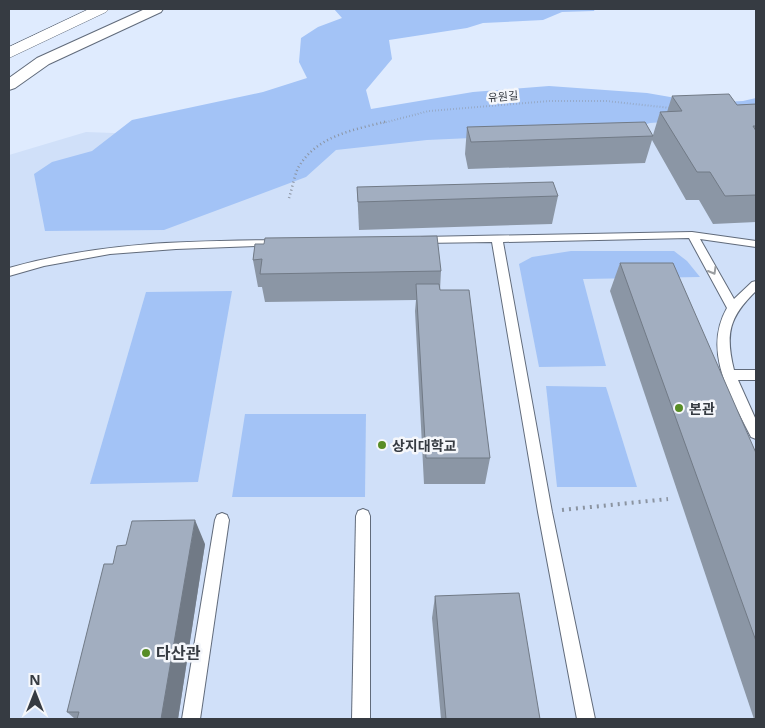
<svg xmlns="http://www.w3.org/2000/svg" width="765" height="728" font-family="'Open Sans','Noto Sans KR',sans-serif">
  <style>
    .built { fill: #d0e0f9 }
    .green { fill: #a3c3f6 }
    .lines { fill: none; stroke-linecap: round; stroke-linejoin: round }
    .service-casing { stroke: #616b7b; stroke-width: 2 }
    .minor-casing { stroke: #616b7b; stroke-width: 2 }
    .motorway-casing { stroke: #616b7b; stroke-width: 1 }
    .path-far2 { stroke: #8b94a1; stroke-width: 2; stroke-dasharray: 0.5 2.5; stroke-linecap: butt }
    .path-far1 { stroke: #8b94a1; stroke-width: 2.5; stroke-dasharray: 1 3; stroke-linecap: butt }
    .path { stroke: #8b94a1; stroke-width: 4; stroke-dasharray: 2 5; stroke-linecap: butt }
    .service { fill: #fff; fill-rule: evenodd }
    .minor { fill: #fff; fill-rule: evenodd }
    .motorway { fill: #fff; fill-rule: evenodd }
    .wall { fill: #8b96a5 }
    .shaded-wall { fill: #717a86 }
    .building { fill: #a2aec0; stroke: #717a86 }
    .oneway { stroke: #9a9da0 }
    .poi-dot { fill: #588d26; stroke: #f5f7fb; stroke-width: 2 }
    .labels { text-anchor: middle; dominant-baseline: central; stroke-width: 5; stroke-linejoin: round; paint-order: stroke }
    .far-street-label { font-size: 11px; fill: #363b42; stroke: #f5f7fb }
    .poi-label { font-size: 14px; font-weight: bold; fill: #363b42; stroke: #f5f7fb; text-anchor: start }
    .near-poi-label { font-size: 16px; font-weight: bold; fill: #363b42; stroke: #f5f7fb; text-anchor: start }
  </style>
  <rect width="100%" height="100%" fill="#dfebfe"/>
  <polygon class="built" points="756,113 756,719 9,719 9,155 86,132 360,142"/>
  <g class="green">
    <polygon points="334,9 595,9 594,11 562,12 543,20 483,23 467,28 389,40 392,59 366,90 371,109 473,92 549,86 647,93 705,103 743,101 756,98 756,119 692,120 650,123 623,131 427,140 336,150 306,177 164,230 45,231 34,174 52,162 92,151 132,120 263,92 307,78 299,62 301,38 318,27 342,18"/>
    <polygon points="571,251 674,251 687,261 700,277 583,279 606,366 539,367 519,264 532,257"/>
    <polygon points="232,291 198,482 90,484 146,292"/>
    <polygon points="546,386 606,387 637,487 557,487"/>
    <polygon points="245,414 366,414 365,497 232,497"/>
  </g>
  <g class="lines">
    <g class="service-casing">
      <g id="service">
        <path d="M692,232L756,241V247L700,239L734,299L752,282L756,281V291C729,317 725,334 734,370H756V380H738L756,420V439L751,437C731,396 702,352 727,308L689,238L503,242L552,512L595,719H577L538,512L492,242L422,243L417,240L422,237Z"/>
        <path d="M279,240L284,243L283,245L176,249L110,254L44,266L9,276V268C100,242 185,241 279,240Z"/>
        <polygon points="363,509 368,511 370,516 370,719 352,719 356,516 358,511"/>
        <polygon points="222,513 227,515 229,520 200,719 182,719 215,520 217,515"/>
      </g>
    </g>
    <g class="minor-casing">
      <polygon id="minor" points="145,9 163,9 161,12 49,64 15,88 9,90 9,78 37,58"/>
    </g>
    <g class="motorway-casing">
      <polygon id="motorway" points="89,9 109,9 106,12 9,58 9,47"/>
    </g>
    <polyline class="path-far2" points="383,123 429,111 549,101 606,101 671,108"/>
    <path class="path-far1" d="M289,198C292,189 294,177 298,168C317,135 354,130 388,121"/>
    <polyline class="path" points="562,510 668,499"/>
    <use href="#service" class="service"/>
    <use href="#minor" class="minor"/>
    <use href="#motorway" class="motorway"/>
  </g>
  <g class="wall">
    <polygon points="672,96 737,105 756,104 756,222 713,224 699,200 686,200 652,140 645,163 468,169 465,154 467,127 653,135 660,112 667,112"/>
    <polygon points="357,187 558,196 552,224 359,230"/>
    <polygon points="255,244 441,271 440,290 490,458 485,484 424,484 415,311 416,300 265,302 262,287 258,287 253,260"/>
    <polygon points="620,263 756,453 756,719 754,719 610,291"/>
    <polygon points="205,544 178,719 75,719 67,712 113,564"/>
    <polygon points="435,596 540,719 441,719 432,618"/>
  </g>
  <polygon class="shaded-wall" points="195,520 205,544 178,719 161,719"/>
  <g class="building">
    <polygon points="729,94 737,105 756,104 756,126 753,126 756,131 756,195 725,196 710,172 697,172 660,112 682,111 672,96"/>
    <polygon points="645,122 653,136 471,142 467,127"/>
    <polygon points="553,182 558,196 358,202 357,187"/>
    <polygon points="437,236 441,271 260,274 262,259 253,260 255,244 264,244 265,238"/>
    <polygon points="620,263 673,263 756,453 756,641"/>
    <polygon points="416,284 439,284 440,290 469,290 490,458 426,458"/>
    <polygon points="195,520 161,719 77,719 79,712 67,712 104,564 113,564 117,546 126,545 132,521"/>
    <polygon points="519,593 540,719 446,719 435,596"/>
  </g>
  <defs><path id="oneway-chevron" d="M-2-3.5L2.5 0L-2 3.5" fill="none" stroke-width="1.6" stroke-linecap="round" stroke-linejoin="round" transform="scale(1.25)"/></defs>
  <use class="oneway" href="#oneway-chevron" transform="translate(713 271) rotate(60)"/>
  <g class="poi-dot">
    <circle cx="679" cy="408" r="5"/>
    <circle cx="382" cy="445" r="5"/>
    <circle cx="146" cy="653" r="5"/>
  </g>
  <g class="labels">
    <g class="far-street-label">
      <text transform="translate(503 96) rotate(-5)">유원길</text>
    </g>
    <g class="poi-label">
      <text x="689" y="408">본관</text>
      <text x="392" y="445">상지대학교</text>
    </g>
    <g class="near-poi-label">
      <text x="156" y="653">다산관</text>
    </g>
  </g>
  <rect width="765" height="728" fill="none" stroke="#363b42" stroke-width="20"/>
  <g transform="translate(35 693)" stroke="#f5f7fb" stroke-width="4" paint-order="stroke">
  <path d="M0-4L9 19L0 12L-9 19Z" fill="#363b42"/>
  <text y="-8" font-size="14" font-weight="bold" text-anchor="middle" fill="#363b42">N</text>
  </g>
</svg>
